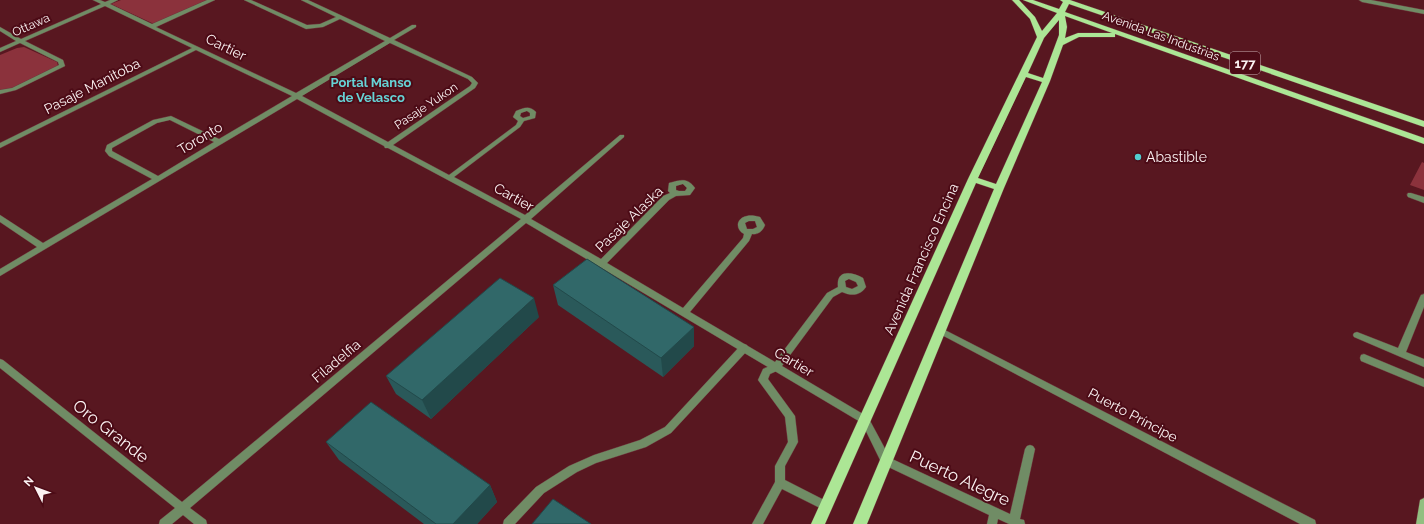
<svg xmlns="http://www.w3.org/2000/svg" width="1424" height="524" font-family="Raleway,sans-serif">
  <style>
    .green { fill: #8b323c }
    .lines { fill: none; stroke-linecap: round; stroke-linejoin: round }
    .lane-casing { stroke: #6f363d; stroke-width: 1 }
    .street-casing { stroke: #6f363d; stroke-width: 1 }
    .secondary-casing { stroke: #6f363d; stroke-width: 1 }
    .primary-casing { stroke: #6f363d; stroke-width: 1 }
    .lane { fill: #708c65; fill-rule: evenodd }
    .street { fill: #708c65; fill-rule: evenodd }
    .secondary { fill: #92bf80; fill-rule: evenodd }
    .primary { fill: #ace695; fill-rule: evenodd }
    .wall { fill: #2a595a }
    .shaded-wall { fill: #22494a }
    .building { fill: #316869; stroke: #22494a }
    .poi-dot { fill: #52cdcf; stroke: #4c0b16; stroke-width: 1.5 }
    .labels { text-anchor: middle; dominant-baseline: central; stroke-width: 4; stroke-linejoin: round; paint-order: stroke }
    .far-street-label { font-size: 12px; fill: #fbf2f2; stroke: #4c0b16 }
    .shield { fill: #4c0b16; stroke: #c6adb0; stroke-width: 1 }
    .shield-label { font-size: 13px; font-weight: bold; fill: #fbf2f2 }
    .far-neighbourhood-label { font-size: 13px; font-weight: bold; fill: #66d3d6; stroke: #4c0b16 }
    .street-label { font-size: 14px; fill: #fbf2f2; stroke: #4c0b16 }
    .poi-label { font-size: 14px; fill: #fbf2f2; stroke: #4c0b16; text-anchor: start }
    .near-street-label { font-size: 17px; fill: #fbf2f2; stroke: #4c0b16 }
  </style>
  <rect width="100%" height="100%" fill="#581720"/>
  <g class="green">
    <polygon points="121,0 208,0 154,24 111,4"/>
    <polygon points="24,47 57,62 58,66 11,89 0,91 0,55 17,48"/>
    <polygon points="1422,162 1424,163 1424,190 1410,185"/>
  </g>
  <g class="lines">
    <g class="lane-casing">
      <g id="lane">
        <polygon points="744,344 747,345 748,348 747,351 671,433 646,447 596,463 577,472 544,493 515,524 503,524 504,520 536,487 569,466 594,455 640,440 665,427 741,345"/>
        <polygon points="776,363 779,364 781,367 779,370 770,374 768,379 795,416 798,442 785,466 785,480 830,503 831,506 830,509 826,511 782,489 763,524 752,524 775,482 775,466 788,442 785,417 758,380 763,369"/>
      </g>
    </g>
    <g class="street-casing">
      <g id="street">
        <path d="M93,0H100L105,2L110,0H118L110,4L152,24L207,0H215L156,27L296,93L385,41L340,19L323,27L306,29L244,0H251L307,25L320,24L336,17L301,0H308L390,38L412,25H416V27L394,40L472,77L478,83L475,88L393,145L449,175L516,125L518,121L513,117L516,111C524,108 529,105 536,112L535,118L524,121L520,127L454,177L525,215L620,135H624V137L531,219L601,259L663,196L670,193L668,191L669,183C681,180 687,177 695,188L690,195L676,196L669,200L607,263L683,308L743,238L744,234C735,229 736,218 747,216C751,215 756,216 760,217L765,225C763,231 758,235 752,234L749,241L690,312L775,362L827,293L838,287C836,269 852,272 863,278L866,287C860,296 851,296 842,292L833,297L782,366L868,417L890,458L1010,514L1025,449L1027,446L1030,445L1033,446L1035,449L1020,519L1024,520L1025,524H1009L998,519L997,524H987L989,515L882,464L862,423L526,223L190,508L206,520L207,524H194L183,515L172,524H159L160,520L175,508L0,368V359L3,360L182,502L521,219L388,148H385L384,146L297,99L0,276V269L37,247L0,222V215L43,243L152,179L109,156L105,151L107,145L153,120L171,116L219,139L292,96L196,50L0,148V143L192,48L105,6L25,41L63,60L65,66L16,90L0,94V90L12,88L59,65L58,62L20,43L0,52V48L16,41L0,31V27L21,39L101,4ZM390,43L468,79L472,83L470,86L388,142L302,96ZM527,111L530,113V116L523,118L520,116L521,113ZM170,120L214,142L158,176L112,151V148L157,123ZM683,184L687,188L685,191H679L676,190V186ZM749,221H755L757,227L753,229H747L745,223ZM849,279L856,282L858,286L852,289L846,287L845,281Z"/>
        <polygon points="1359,0 1371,0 1424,10 1424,14 1362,2"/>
        <polygon points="1408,193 1411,193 1424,197 1424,203 1408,197 1407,195"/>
        <polygon points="1424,294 1424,307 1406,352 1424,359 1424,367 1354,337 1353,335 1354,333 1357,332 1398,348 1420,297 1421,295"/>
        <polygon points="941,328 1315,520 1316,524 1300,524 938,333 937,331 938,329"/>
        <polygon points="1364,354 1424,379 1424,387 1361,361 1360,358 1361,355"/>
      </g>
    </g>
    <g class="secondary-casing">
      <polygon id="secondary" points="1424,498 1424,524 1416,524 1420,500"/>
    </g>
    <g class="primary-casing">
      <path id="primary" d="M1012,0H1019L1035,17L1042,31L1057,13L1023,0H1033L1059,9L1063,2L1060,0H1070L1424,121V127L1069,4L1065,12L1424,138V144L1115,34V37H1079L1063,45L1050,81L1004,188L867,524H853L994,189L976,183L825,524H811L968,179L1037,37L1030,19ZM1065,16L1112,33H1078L1065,38L1067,27ZM1059,20V35L1043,78L1028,73L1044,38ZM1026,77L1042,82L996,184L978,178Z"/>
    </g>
    <use href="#lane" class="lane"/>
    <use href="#street" class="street"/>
    <use href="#secondary" class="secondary"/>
    <use href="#primary" class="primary"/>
  </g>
  <g class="wall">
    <polygon points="553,285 694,327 694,346 663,377 558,305"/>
    <polygon points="539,317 431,419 396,394 386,376"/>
    <polygon points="326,442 490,485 497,502 477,524 424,524 339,460"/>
  </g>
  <g class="shaded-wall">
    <polygon points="534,298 539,317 431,419 422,400"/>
    <polygon points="694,327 694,346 663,377 661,358"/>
    <polygon points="490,485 497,502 477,524 453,524"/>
  </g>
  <g class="building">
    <polygon points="587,259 694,327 661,358 553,285"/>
    <polygon points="500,278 534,298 422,400 386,376"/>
    <polygon points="371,402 490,485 453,524 436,524 326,442"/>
    <polygon points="553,499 591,524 532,524"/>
  </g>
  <circle class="poi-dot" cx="1138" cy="157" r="4"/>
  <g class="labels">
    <g class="far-street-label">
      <text transform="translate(31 25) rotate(-24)">Ottawa</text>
      <text transform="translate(1161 36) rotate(20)">Avenida Las Industrias</text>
      <text transform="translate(426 106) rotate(-34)">Pasaje Yukon</text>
    </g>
    <rect class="shield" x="1230" y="52" width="30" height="22" rx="3"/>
    <g class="shield-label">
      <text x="1245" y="63">177</text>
    </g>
    <g class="far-neighbourhood-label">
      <text x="371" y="82">Portal Manso<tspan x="371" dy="15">de Velasco</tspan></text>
    </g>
    <g class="street-label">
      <text transform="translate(226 47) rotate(26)">Cartier</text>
      <text transform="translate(92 86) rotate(-27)">Pasaje Manitoba</text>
      <text transform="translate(200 138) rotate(-31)">Toronto</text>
      <text transform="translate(514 197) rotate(29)">Cartier</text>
      <text transform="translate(629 219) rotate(-44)">Pasaje Alaska</text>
      <text transform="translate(921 259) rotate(-66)">Avenida Francisco Encina</text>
      <text transform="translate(336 361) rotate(-40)">Filadelfia</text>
      <text transform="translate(794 362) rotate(31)">Cartier</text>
      <text transform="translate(1133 415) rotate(28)">Puerto Príncipe</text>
    </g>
    <g class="poi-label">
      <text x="1146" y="157">Abastible</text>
    </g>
    <g class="near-street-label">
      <text transform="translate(111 431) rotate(38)">Oro Grande</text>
      <text transform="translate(960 478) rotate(25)">Puerto Alegre</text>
    </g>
  </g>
  <g transform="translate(36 488) rotate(312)" stroke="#4c0b16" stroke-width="3" paint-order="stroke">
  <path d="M0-3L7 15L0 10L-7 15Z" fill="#fbf2f2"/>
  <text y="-6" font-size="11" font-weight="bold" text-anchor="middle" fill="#fbf2f2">N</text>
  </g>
</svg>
